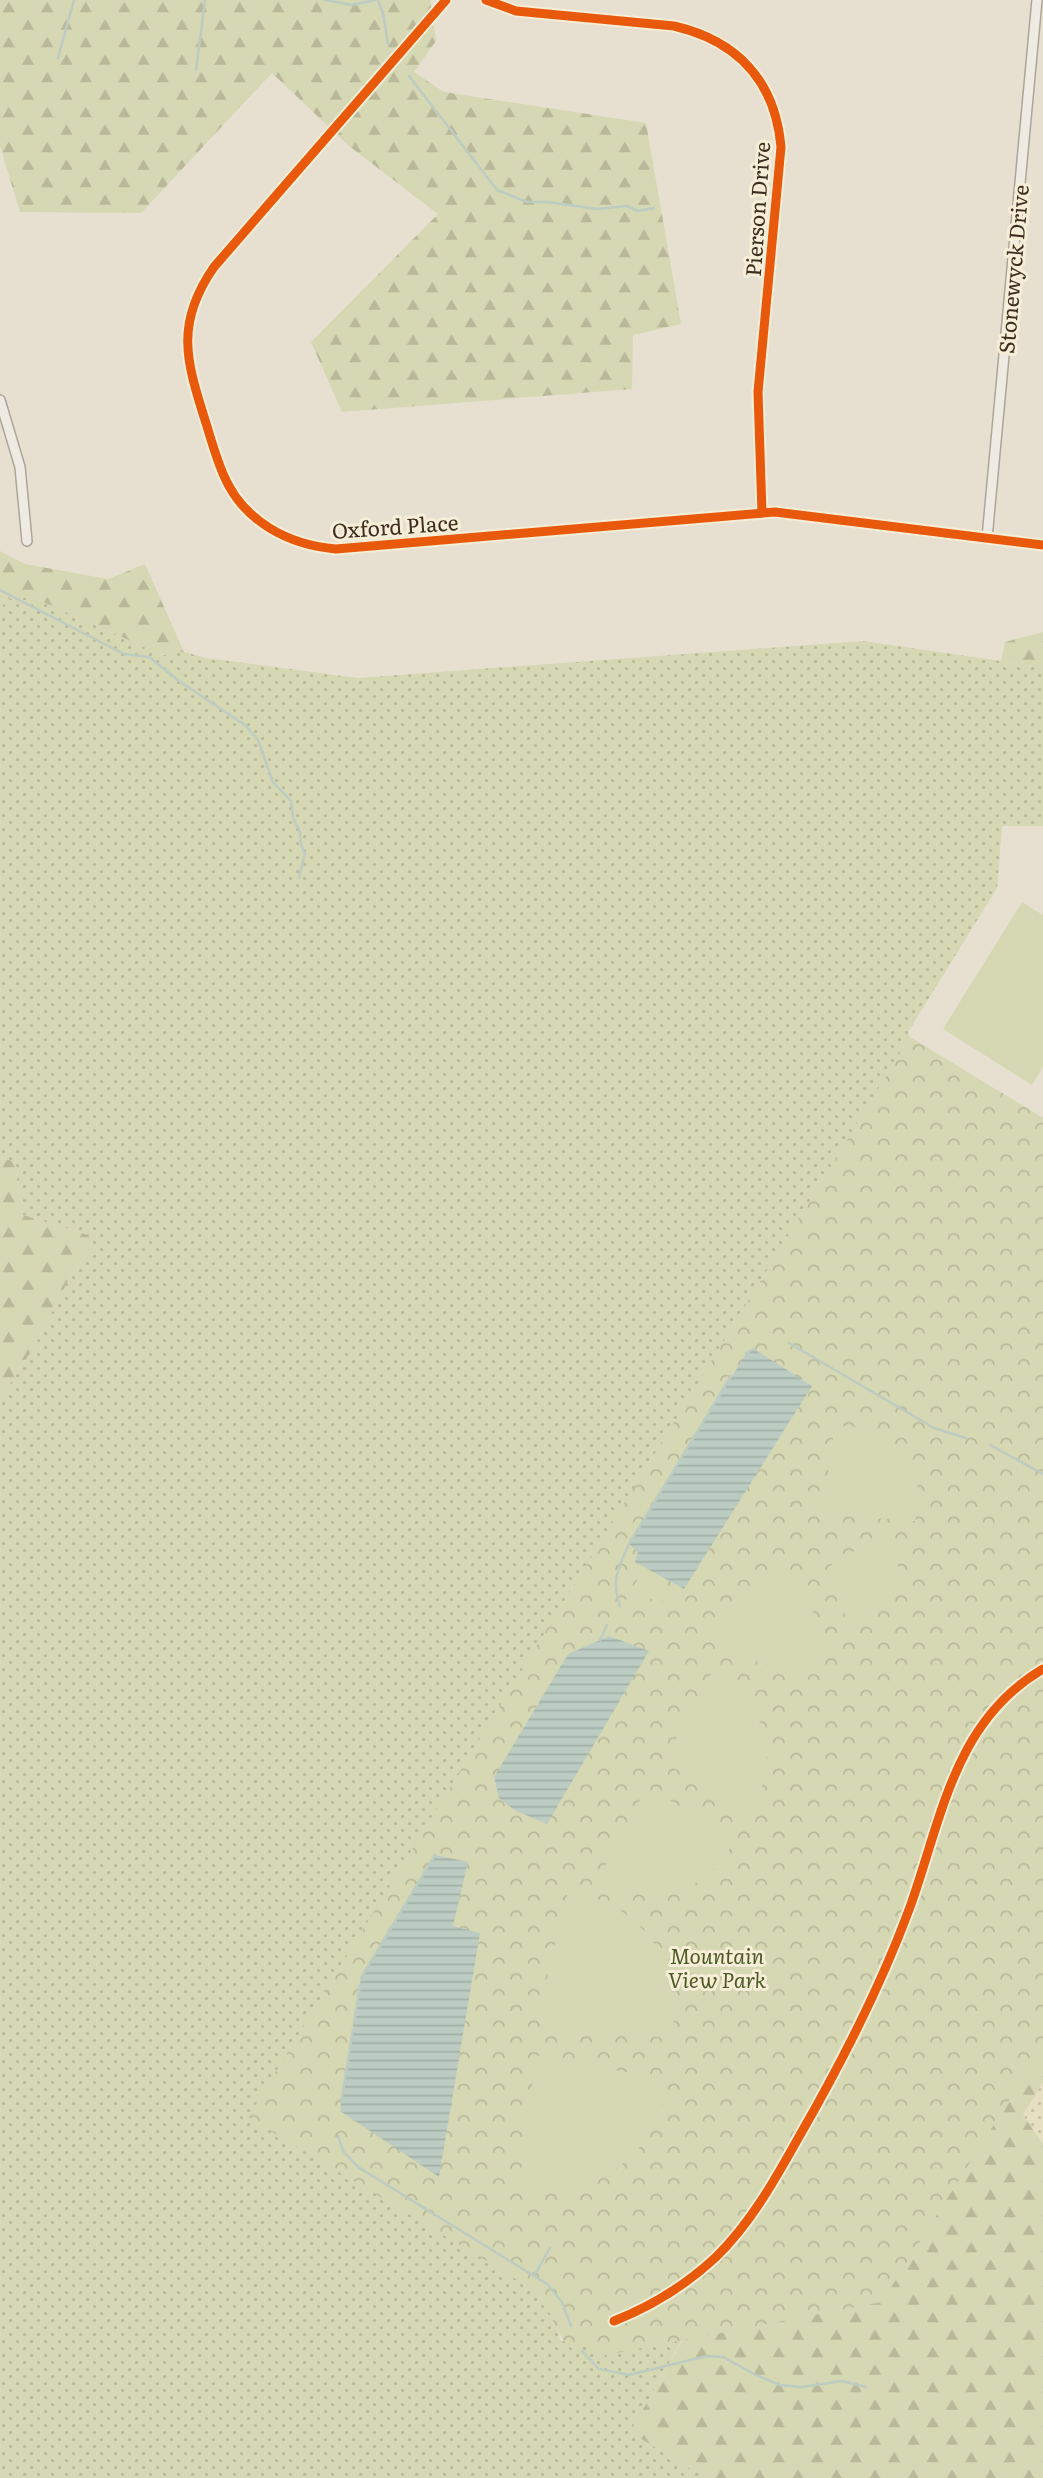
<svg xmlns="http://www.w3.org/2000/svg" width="1043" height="2478" font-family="Literata,serif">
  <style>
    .farmland { fill: url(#farmland-dots) }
    .grass { fill: url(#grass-dots) }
    .forest { fill: url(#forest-firs) }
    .park { fill: url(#park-crowns) }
    .pitch { fill: #d6d7b3 }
    .water { fill: url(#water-rules) }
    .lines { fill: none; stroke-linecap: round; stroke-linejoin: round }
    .stream { stroke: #bcccc2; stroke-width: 2.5 }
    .street-casing { stroke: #ada599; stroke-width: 12 }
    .street { stroke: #efebe3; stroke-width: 9 }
    .cycleway-casing { stroke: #f7eed8; stroke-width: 13 }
    .cycleway { stroke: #e8590c; stroke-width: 9 }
    .labels { text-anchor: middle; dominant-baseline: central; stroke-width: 6; stroke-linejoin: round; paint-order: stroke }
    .street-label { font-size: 21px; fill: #3d2e20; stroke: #f7eed8 }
    .park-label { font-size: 21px; font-style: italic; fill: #4d5a26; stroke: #f7eed8 }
  </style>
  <defs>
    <pattern id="farmland-dots" width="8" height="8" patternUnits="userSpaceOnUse" patternTransform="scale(1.75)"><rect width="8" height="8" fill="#e6dfc2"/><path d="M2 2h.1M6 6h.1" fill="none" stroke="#c6c0a6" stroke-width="1.8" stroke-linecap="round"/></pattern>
    <pattern id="grass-dots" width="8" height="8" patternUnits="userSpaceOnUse" patternTransform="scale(1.75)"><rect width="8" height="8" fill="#d6d7b3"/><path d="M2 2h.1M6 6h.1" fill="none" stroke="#b9b99a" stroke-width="1.8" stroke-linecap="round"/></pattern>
    <pattern id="forest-firs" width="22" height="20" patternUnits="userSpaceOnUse" patternTransform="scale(1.75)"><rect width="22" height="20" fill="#d6d7b3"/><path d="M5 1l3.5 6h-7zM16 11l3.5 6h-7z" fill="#b9b99a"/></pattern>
    <pattern id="park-crowns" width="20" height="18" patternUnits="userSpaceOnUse" patternTransform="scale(1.75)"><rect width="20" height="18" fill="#d6d7b3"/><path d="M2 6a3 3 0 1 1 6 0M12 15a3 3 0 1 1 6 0" fill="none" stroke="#b9b99a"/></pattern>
    <pattern id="water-rules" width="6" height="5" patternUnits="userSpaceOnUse" patternTransform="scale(1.75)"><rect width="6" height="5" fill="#bcccc2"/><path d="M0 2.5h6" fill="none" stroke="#a2b0a6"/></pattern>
  </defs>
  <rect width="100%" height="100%" fill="#e7e0d1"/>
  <polygon class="farmland" points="1043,2082 1043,2144 1023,2115"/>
  <path class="grass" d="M32,597L162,655L184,652L206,658L358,678L863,641L1001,661L1043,669V826H1002L997,888L908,1032L910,1037L249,2117L531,2288C549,2302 553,2321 561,2341L589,2343L597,2356L695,2316L631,2432L706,2478H0V1399L34,1347L68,1281L93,1243L88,1235L23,1215L14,1161L0,1158V616L5,599Z"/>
  <g class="forest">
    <polygon points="0,0 430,0 436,41 414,72 444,92 646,123 681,324 633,335 632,389 342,412 311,342 438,214 349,146 272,73 141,213 20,212 0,146"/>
    <polygon points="0,551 25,564 108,579 145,564 184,652 162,655 32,597 5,599 0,616"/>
    <polygon points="1043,632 1043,669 1001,661 1005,642"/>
    <polygon points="0,1158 14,1161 23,1215 88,1235 93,1243 68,1281 34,1347 0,1399"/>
    <polygon points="1043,1710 1043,2082 1023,2115 1043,2144 1043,2478 706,2478 630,2432"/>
  </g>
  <path class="park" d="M910,1037L1043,1118V2047L882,2302L596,2357L589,2343L574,2350C550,2333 555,2306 531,2288L248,2117Z"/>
  <g class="pitch">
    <polygon points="1022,902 1043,915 1043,1067 1032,1085 943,1029"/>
    <path d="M844,1426C897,1427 928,1470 915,1521L829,1515L823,1505L835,1427Z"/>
    <path d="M893,1541C908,1579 887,1616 847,1623L831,1562L835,1556Z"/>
    <path d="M781,1572L793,1575L834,1650C790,1681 735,1667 712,1619Z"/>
    <polygon points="641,1574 667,1591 660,1604 633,1587"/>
    <polygon points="632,1590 658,1606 651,1617 625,1601"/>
    <path d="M712,1672C767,1701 782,1760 750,1813L669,1765L667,1756Z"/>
    <path d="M655,1792L735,1839C709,1894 650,1910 599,1878L642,1796Z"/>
    <path d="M568,1891C643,1903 684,1965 672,2038L546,2027L538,2015Z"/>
    <path d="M536,2055L667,2080C658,2156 594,2201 519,2186Z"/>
  </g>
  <g class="water">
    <polygon points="754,1349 812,1386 684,1589 635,1562 638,1552 629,1544 747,1352"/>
    <polygon points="609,1636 649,1651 547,1824 516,1811 499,1798 494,1777 568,1654"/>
    <polygon points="435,1855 468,1862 453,1926 480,1933 439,2177 340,2111 361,1978"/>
  </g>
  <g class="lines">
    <g class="stream">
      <polyline points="325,0 352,5 375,0"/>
      <polyline points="378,0 383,13 388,44"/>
      <polyline points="58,58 74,0"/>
      <polyline points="196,70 205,0"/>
      <polyline points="409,76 497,190 527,202 548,202 597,209 627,206 638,211 654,208"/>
      <polyline points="0,590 124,654 149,657 179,681 245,725 258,740 273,782 291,801 293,817 300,832 301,845 305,854 299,878"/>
      <polyline points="789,1343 934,1428 966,1438"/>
      <polyline points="746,1353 754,1349"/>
      <polyline points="990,1445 1043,1474"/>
      <path d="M620,1606C611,1579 618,1569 629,1544L731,1376"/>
      <polyline points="600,1640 607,1625"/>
      <polyline points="361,1978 435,1855"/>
      <polyline points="354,2023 360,1985"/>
      <polyline points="341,2103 353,2030"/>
      <polyline points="338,2136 343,2151 358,2167 547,2284 562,2302 571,2326"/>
      <polyline points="534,2276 550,2248"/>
      <polyline points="582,2351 599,2369 629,2375 707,2356 723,2357 756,2375 780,2385 801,2387 842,2381 866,2387"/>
    </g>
    <g class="street-casing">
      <g id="street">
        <path d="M446,0L214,267C175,323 186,360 205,420C211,439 216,458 224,476C244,522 289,545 336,549L775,512L1043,545"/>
        <path d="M486,0L516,11L674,26C738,41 775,81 781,147L758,392L762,513"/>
        <polyline points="0,400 20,467 27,541"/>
        <polyline points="987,538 1037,0"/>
        <path d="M614,2321C652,2306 686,2285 716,2257C751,2223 776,2178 800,2135C842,2062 881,1986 910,1907C942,1818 954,1721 1043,1669"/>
      </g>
    </g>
    <use href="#street" class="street"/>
    <g class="cycleway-casing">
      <g id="cycleway">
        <path d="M446,0L214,267C175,323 186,360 205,420C211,439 216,458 224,476C244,522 289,545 336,549L775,512L1043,545"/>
        <path d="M486,0L516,11L674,26C738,41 775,81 781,147L758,392L762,513"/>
        <path d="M614,2321C652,2306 686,2285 716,2257C751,2223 776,2178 800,2135C842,2062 881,1986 910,1907C942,1818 954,1721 1043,1669"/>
      </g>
    </g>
    <use href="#cycleway" class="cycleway"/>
  </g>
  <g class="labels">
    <g class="street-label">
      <text transform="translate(756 209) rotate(-86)">Pierson Drive</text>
      <text transform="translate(1012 269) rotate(-85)">Stonewyck Drive</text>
      <text transform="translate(395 525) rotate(-4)">Oxford Place</text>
    </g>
    <g class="park-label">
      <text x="717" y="1954">Mountain<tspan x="717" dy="24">View Park</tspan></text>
    </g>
  </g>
</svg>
